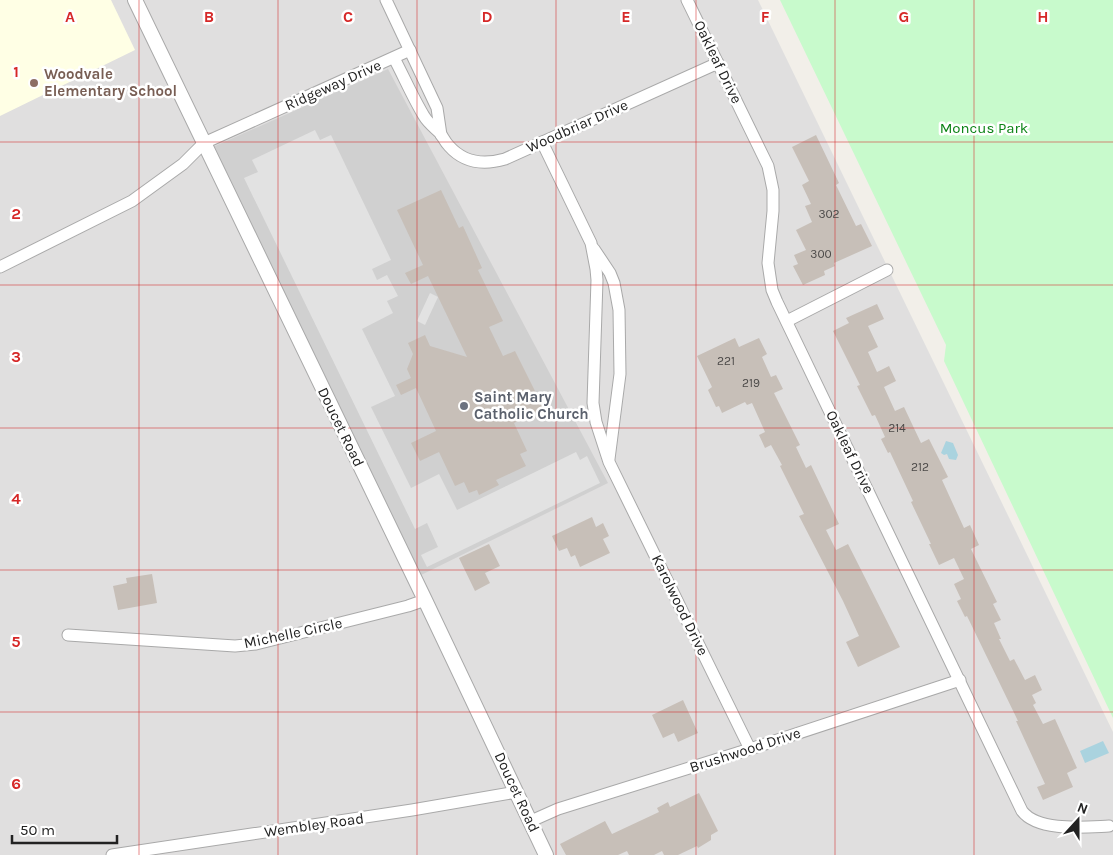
<svg xmlns="http://www.w3.org/2000/svg" width="1113" height="855" font-family="Karla,sans-serif">
  <style>
    .residential { fill: #e0dfdf }
    .education { fill: #ffffe5 }
    .religious { fill: #d0d0d0 }
    .park { fill: #c8facc }
    .parking { fill: #e2e2e2 }
    .water { fill: #aad3df }
    .building { fill: #c7bfb8 }
    .lines { fill: none; stroke-linecap: round; stroke-linejoin: round }
    .minor-casing { stroke: #a9a9a9; stroke-width: 13 }
    .tertiary-casing { stroke: #a9a9a9; stroke-width: 16 }
    .minor { stroke: #fff; stroke-width: 11 }
    .tertiary { stroke: #fff; stroke-width: 14 }
    .grid { fill: none; stroke: #d62828; stroke-width: 1; stroke-opacity: 0.55 }
    .education-dot { fill: #8d6e63; stroke: #fff; stroke-width: 2 }
    .worship-dot { fill: #6b7280; stroke: #fff; stroke-width: 2 }
    .labels { text-anchor: middle; dominant-baseline: central; stroke-width: 5; stroke-linejoin: round; paint-order: stroke }
    .number-label { font-size: 12px; fill: #4b4948 }
    .street-label { font-size: 15px; fill: #222; stroke: #fff }
    .education-label { font-size: 15px; font-weight: bold; fill: #785e54; stroke: #fff; text-anchor: start }
    .park-label { font-size: 15px; fill: #0c8416; stroke: #fff }
    .worship-label { font-size: 15px; font-weight: bold; fill: #5b616d; stroke: #fff; text-anchor: start }
    .grid-label { font-size: 16px; text-anchor: middle; font-weight: bold; fill: #d62828; stroke: #fff; stroke-width: 5; stroke-linejoin: round; paint-order: stroke }
  </style>
  <rect width="100%" height="100%" fill="#f2efe9"/>
  <polygon class="residential" points="0,0 758,0 1113,732 1113,855 0,855"/>
  <polygon class="education" points="0,0 111,0 135,50 0,116"/>
  <polygon class="religious" points="388,69 608,483 421,575 213,147"/>
  <polygon class="park" points="780,0 1113,0 1113,718 944,361 946,345"/>
  <g class="parking">
    <polygon points="315,130 320,140 331,135 391,260 372,269 377,280 387,275 398,296 387,301 393,313 362,329 395,396 371,407 411,488 439,474 457,510 576,452 580,460 587,456 600,483 427,567 421,555 438,547 427,523 415,529 244,178 258,172 252,160"/>
    <polygon points="430,293 438,297 425,325 417,321"/>
  </g>
  <g class="water">
    <polygon points="946,441 953,443 958,455 956,460 949,459 947,454 944,455 941,453"/>
    <polygon points="1103,741 1109,753 1085,763 1080,751"/>
  </g>
  <g class="building">
    <polygon points="816,135 839,183 836,185 856,226 861,224 872,246 834,263 835,266 824,271 825,275 803,285 793,266 798,264 794,255 806,250 796,230 812,222 805,206 811,204 802,185 809,181 792,147"/>
    <polygon points="441,190 459,228 463,226 482,268 478,270 503,321 489,327 503,356 515,351 544,409 514,423 527,451 520,454 526,466 496,480 499,485 479,495 477,490 469,493 464,482 455,486 439,452 420,461 411,443 436,431 416,388 401,395 396,385 411,378 407,369 413,354 408,343 425,335 430,346 467,357 428,276 411,284 405,273 423,265 397,210"/>
    <polygon points="877,304 884,319 868,326 878,347 868,352 877,372 889,366 896,381 884,387 895,411 904,407 921,443 929,439 948,477 942,480 964,528 970,525 979,545 971,549 997,602 993,604 1001,620 994,623 1001,639 999,639 1010,661 1014,659 1025,680 1035,675 1042,690 1032,695 1036,703 1033,705 1043,724 1055,719 1077,768 1067,773 1073,787 1043,800 1037,787 1045,784 1016,721 1018,721 967,616 965,617 957,601 961,599 954,584 964,579 954,558 939,565 929,544 931,544 911,502 913,501 890,452 888,453 881,439 885,437 875,415 872,416 857,386 860,385 833,331 849,323 846,318"/>
    <polygon points="735,338 739,347 759,338 767,354 762,357 771,377 776,375 783,389 774,393 800,445 796,447 806,468 811,465 839,524 826,530 836,550 848,544 900,647 858,667 846,642 859,636 843,601 799,516 804,514 780,466 782,465 771,445 765,448 759,435 765,432 752,403 747,405 745,402 722,413 719,406 716,407 708,390 712,387 697,356"/>
    <polygon points="592,517 596,527 603,523 609,536 603,539 610,553 580,567 575,555 571,557 567,548 559,551 552,536"/>
    <polygon points="489,544 500,566 485,573 490,583 475,591 459,558"/>
    <polygon points="152,574 157,603 118,610 113,586 127,583 126,578"/>
    <polygon points="683,700 698,733 678,742 674,733 663,738 652,715"/>
    <polygon points="699,793 718,831 711,835 711,840 698,848 697,846 678,855 664,855 662,851 654,855 629,855 627,851 618,855 566,855 560,844 605,821 612,834 659,812 657,808 668,802 670,807"/>
  </g>
  <g class="lines">
    <g class="minor-casing">
      <g id="minor">
        <polyline points="386,0 437,108 441,135"/>
        <path d="M687,0L768,166L773,190V211L768,263L772,290L777,302L1022,811C1038,832 1085,827 1109,826"/>
        <path d="M394,58C404,77 413,98 424,116C428,123 435,128 440,133C443,137 445,142 449,146C464,163 484,165 505,159L718,63"/>
        <polyline points="542,142 591,243 596,269 597,280 593,403 596,422 609,462 750,749"/>
        <polyline points="594,249 610,273 614,283 619,310 620,374 609,459"/>
        <polyline points="0,267 132,201 183,164 204,143 410,50"/>
        <polyline points="787,321 887,270"/>
        <polyline points="68,635 235,646 256,644 408,606 425,600"/>
        <polyline points="531,821 558,809 750,749 960,680"/>
        <polyline points="112,855 412,810 517,792"/>
      </g>
    </g>
    <g class="tertiary-casing">
      <polyline id="tertiary" points="135,0 425,600 546,855"/>
    </g>
    <use href="#minor" class="minor"/>
    <use href="#tertiary" class="tertiary"/>
  </g>
  <path class="grid" d="M139,0V855M278,0V855M417,0V855M556,0V855M696,0V855M835,0V855M974,0V855M0,142H1113M0,285H1113M0,428H1113M0,570H1113M0,712H1113"/>
  <circle class="education-dot" cx="34" cy="83" r="5"/>
  <circle class="worship-dot" cx="464" cy="406" r="5"/>
  <g class="labels">
    <g class="number-label">
      <text x="829" y="214">302</text>
      <text x="821" y="254">300</text>
      <text x="726" y="361">221</text>
      <text x="751" y="383">219</text>
      <text x="897" y="428">214</text>
      <text x="920" y="467">212</text>
    </g>
    <g class="street-label">
      <text transform="translate(718 62) rotate(64)">Oakleaf Drive</text>
      <text transform="translate(333 85) rotate(-24)">Ridgeway Drive</text>
      <text transform="translate(577 126) rotate(-24)">Woodbriar Drive</text>
      <text transform="translate(341 427) rotate(64)">Doucet Road</text>
      <text transform="translate(850 452) rotate(64)">Oakleaf Drive</text>
      <text transform="translate(680 605) rotate(64)">Karolwood Drive</text>
      <text transform="translate(293 633) rotate(-12)">Michelle Circle</text>
      <text transform="translate(745 750) rotate(-18)">Brushwood Drive</text>
      <text transform="translate(517 792) rotate(65)">Doucet Road</text>
      <text transform="translate(314 825) rotate(-8)">Wembley Road</text>
    </g>
    <g class="education-label">
      <text x="44" y="74">Woodvale<tspan x="44" dy="17">Elementary School</tspan></text>
    </g>
    <g class="park-label">
      <text x="984" y="128">Moncus Park</text>
    </g>
    <g class="worship-label">
      <text x="474" y="397">Saint Mary<tspan x="474" dy="17">Catholic Church</tspan></text>
    </g>
  </g>
  <g class="grid-label">
    <text x="70" y="22">A</text>
    <text x="209" y="22">B</text>
    <text x="348" y="22">C</text>
    <text x="487" y="22">D</text>
    <text x="626" y="22">E</text>
    <text x="765" y="22">F</text>
    <text x="904" y="22">G</text>
    <text x="1043" y="22">H</text>
    <text x="16" y="77">1</text>
    <text x="16" y="219">2</text>
    <text x="16" y="362">3</text>
    <text x="16" y="504">4</text>
    <text x="16" y="647">5</text>
    <text x="16" y="789">6</text>
  </g>
  <g transform="translate(1078 820) rotate(21)" stroke="#ffffff" stroke-width="4" paint-order="stroke">
  <path d="M0-4L9 19L0 12L-9 19Z" fill="#222222"/>
  <text y="-8" font-size="14" font-weight="bold" text-anchor="middle" fill="#222222">N</text>
  </g>
  <path d="M12 835v8h105v-8" fill="none" stroke="#222222" stroke-width="2.5"/>
  <text x="20" y="835" font-size="15" fill="#222222" stroke="#ffffff" stroke-width="4" paint-order="stroke">50 m</text>
</svg>
